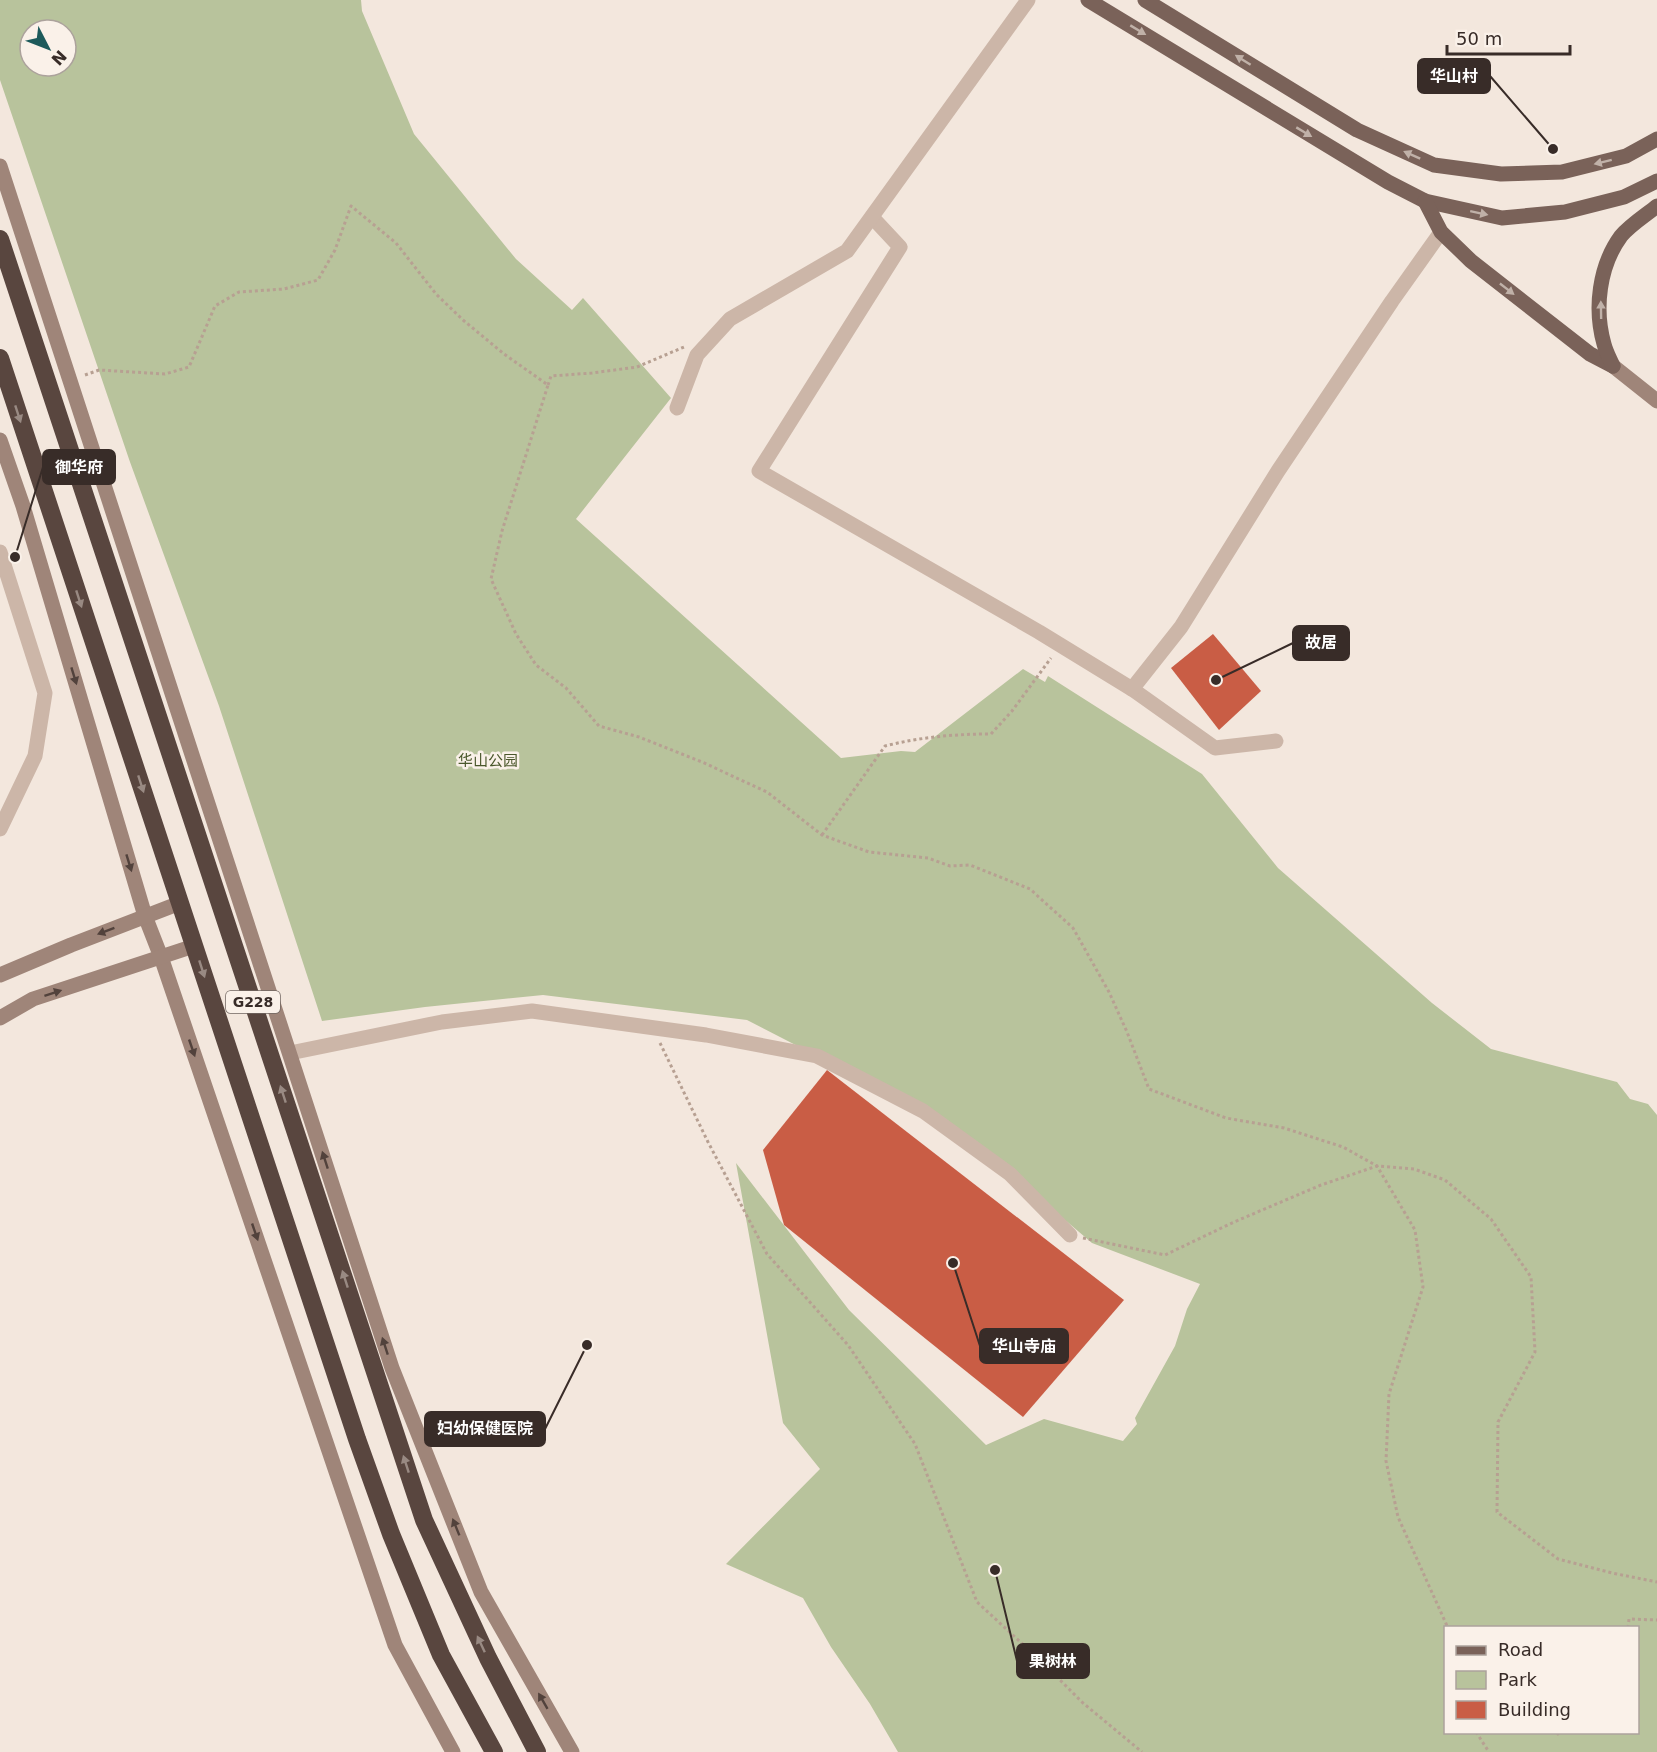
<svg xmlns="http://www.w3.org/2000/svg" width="1657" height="1752" font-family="'DejaVu Sans','Noto Sans SC',sans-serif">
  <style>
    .green { fill: #b8c39c; fill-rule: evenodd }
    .building { fill: #c95d45 }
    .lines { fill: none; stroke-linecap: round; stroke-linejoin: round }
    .path { stroke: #b7a092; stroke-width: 3; stroke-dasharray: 3 3; stroke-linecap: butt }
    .street { stroke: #ccb6a8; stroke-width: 15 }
    .secondary { stroke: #9f8579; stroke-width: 15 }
    .primary { stroke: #7a6259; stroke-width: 15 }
    .highway { stroke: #59463f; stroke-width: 18 }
    .oneway { fill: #c0b1a8 }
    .oneway2 { fill: #998a83 }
    .oneway3 { fill: #52423c }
    .labels { text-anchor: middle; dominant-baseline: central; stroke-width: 5; stroke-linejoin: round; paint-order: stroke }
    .shield { fill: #faf1e9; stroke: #726762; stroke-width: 1.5 }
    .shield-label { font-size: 14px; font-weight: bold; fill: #382c28 }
    .park-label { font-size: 15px; fill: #4a572b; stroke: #faf1e9 }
    .leader { fill: none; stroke: #382c28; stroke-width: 2 }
    .callout-dot { fill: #382c28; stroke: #faf1e9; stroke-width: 2 }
    .callout { fill: #382c28; stroke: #382c28; stroke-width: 2 }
    .callout-label { font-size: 16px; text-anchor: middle; font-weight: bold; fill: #fff }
  </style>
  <rect width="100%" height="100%" fill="#f3e7dd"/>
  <path class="green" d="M0,0H361L362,11L414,134L516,259L572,310L583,298L671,398L576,519L841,758L901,751L915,752L1023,669L1045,682L1048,676L1202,774L1278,868L1432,1003L1491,1049L1617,1082L1630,1099L1648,1104L1657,1115V1752H898L870,1704L831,1647L803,1598L726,1564L820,1469L783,1423L736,1163L849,1310L986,1445L1044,1419L1123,1441L1137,1424L1135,1418L1175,1346L1187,1309L1200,1284L1092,1243L957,1128L747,1020L543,995L425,1007L322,1021L219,706L130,462L0,80ZM30,30H66V66H30ZM1446,1628H1638V1732H1446Z"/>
  <g class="building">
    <polygon points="1213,634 1261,691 1219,730 1171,668"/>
    <polygon points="827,1070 1124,1300 1023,1417 784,1225 763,1150"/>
  </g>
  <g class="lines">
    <g class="path">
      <polyline points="85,375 99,370 165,374 189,367 215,306 239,292 284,289 318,280 335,250 351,206 396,243 436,294 463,320 504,354 548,385 502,531 491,579 516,634 536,665 566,688 599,726 639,737 702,762 767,792 822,835 869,852 928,858 950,866 970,865 1030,889 1073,928 1109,992 1127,1032 1149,1089 1226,1118 1284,1128 1343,1147 1377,1166 1415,1230 1423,1287 1389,1394 1386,1461 1398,1517 1448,1628"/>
      <polyline points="548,385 551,376 592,373 637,367 684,347"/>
      <path d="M822,835L885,746C921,737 955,734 991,734L1012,711L1051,658"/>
      <polyline points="660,1043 708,1142 767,1254 848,1345 915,1444 977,1602 1041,1661 1083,1703 1142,1752"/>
      <polyline points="1083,1238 1165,1255 1234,1222 1321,1185 1377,1166 1414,1169 1445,1180 1491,1219 1531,1277 1535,1352 1498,1422 1497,1512 1558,1559 1612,1573 1657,1582"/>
      <polyline points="1628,1628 1629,1619 1657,1620"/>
      <polyline points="1476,1732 1489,1752"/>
      <polyline points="1557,1732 1558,1734 1558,1732"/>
    </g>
    <g class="street">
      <polyline points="872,217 900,247 759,471 1039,632 1132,689 1215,748 1276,741"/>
      <polyline points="677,408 697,355 730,319 847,251 1028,0"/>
      <polyline points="0,552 45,693 35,756 0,829"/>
      <polyline points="1132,689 1181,627 1278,471 1392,301 1441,232"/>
      <polyline points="290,1053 442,1022 532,1011 706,1035 817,1056 923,1111 1010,1174 1070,1235"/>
    </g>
    <g class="secondary">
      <polyline points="0,166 392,1368 481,1592 572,1752"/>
      <polyline points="1613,366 1657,401"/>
      <polyline points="0,440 23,506 145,916 161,957 395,1645 453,1752"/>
      <polyline points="0,975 71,945 180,903"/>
      <polyline points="0,1018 33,999 194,946"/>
    </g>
    <g class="primary">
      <polyline points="1088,0 1388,182 1425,201 1502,218 1565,212 1624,197 1657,181"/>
      <polyline points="1145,0 1357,130 1434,165 1501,174 1562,172 1626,156 1657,139"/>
      <polyline points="1425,201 1441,232 1471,261 1590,354 1613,366"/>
      <path d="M1613,366C1610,359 1606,352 1604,344C1594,309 1599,266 1621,236C1630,225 1646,215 1657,206"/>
    </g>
    <g class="highway">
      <polyline points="0,239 424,1520 488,1658 537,1752"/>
      <polyline points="0,358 357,1439 391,1534 441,1655 494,1752"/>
    </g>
  </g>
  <defs><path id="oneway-solid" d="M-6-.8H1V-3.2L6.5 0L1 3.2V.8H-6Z" transform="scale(1.5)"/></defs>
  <g class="oneway">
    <use href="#oneway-solid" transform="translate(1138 30) rotate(31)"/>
    <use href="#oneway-solid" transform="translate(1243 60) rotate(-148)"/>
    <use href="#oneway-solid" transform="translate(1304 132) rotate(31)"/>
    <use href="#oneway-solid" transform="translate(1412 155) rotate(-156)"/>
    <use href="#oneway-solid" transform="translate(1603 162) rotate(166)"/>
    <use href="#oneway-solid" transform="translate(1479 213) rotate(12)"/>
    <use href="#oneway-solid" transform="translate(1507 289) rotate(38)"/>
    <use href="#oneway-solid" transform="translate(1601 310) rotate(-91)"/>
  </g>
  <g class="oneway2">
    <use href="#oneway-solid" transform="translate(18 414) rotate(72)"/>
    <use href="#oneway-solid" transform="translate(79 599) rotate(72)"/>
    <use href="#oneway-solid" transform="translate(141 784) rotate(72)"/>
    <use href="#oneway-solid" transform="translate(202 969) rotate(72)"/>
    <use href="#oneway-solid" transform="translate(283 1094) rotate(-108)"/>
    <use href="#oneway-solid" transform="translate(345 1279) rotate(-108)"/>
    <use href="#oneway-solid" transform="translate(406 1464) rotate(-108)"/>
    <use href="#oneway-solid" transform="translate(481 1644) rotate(-115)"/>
  </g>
  <g class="oneway3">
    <use href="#oneway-solid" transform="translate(74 676) rotate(73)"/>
    <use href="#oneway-solid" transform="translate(129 863) rotate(73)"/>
    <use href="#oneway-solid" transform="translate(106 931) rotate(159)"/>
    <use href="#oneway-solid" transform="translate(53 993) rotate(-18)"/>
    <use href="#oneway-solid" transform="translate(192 1048) rotate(71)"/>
    <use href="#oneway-solid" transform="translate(325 1160) rotate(-108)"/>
    <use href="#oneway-solid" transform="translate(255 1232) rotate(71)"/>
    <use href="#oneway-solid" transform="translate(385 1346) rotate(-108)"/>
    <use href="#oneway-solid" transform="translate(456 1527) rotate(-112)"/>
    <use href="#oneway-solid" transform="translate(543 1701) rotate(-120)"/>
  </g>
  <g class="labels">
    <rect class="shield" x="226" y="991" width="54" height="22" rx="4.5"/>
    <g class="shield-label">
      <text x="253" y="1002">G228</text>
    </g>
    <g class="park-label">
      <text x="488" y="761">华山公园</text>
    </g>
  </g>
  <path class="leader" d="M1553 149L1490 76M15 557L43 467M1216 680L1293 643M953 1263L980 1346M587 1345L545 1429M995 1570L1017 1661"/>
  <g class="callout-dot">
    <circle cx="1553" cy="149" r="6"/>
    <circle cx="15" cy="557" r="6"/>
    <circle cx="1216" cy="680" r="6"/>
    <circle cx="953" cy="1263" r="6"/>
    <circle cx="587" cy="1345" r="6"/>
    <circle cx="995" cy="1570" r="6"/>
  </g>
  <g class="callout">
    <rect x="1418" y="59" width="72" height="34" rx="6"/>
    <rect x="43" y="450" width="72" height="34" rx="6"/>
    <rect x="1293" y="626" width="56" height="34" rx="6"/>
    <rect x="980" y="1329" width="88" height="34" rx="6"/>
    <rect x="425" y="1412" width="120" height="34" rx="6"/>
    <rect x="1017" y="1644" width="72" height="34" rx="6"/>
  </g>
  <g class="callout-label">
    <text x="1454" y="82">华山村</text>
    <text x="79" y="473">御华府</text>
    <text x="1321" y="648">故居</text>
    <text x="1024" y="1352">华山寺庙</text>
    <text x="485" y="1434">妇幼保健医院</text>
    <text x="1053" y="1667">果树林</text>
  </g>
  <rect x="1444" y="1626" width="195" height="108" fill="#faf1e9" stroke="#aca29c" stroke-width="1.5"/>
  <rect x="1456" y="1646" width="30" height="9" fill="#7a6259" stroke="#aca29c" stroke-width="1.5"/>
  <text x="1498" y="1656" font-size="18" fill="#382c28">Road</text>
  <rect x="1456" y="1671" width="30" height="18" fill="#b8c39c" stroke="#aca29c" stroke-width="1.5"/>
  <text x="1498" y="1686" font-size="18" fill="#382c28">Park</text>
  <rect x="1456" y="1701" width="30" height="18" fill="#c95d45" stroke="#aca29c" stroke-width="1.5"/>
  <text x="1498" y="1716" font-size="18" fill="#382c28">Building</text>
  <g transform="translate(48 48) rotate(132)"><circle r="28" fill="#faf1e9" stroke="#aca29c" stroke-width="1.5"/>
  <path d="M0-4.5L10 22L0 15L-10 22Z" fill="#1d5a5b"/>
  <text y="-9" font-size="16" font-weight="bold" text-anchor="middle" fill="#382c28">N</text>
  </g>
  <path d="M1447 45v9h123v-9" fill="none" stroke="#382c28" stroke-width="3"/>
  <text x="1456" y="45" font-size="18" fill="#382c28" stroke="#faf1e9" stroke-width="4.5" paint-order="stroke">50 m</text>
</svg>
